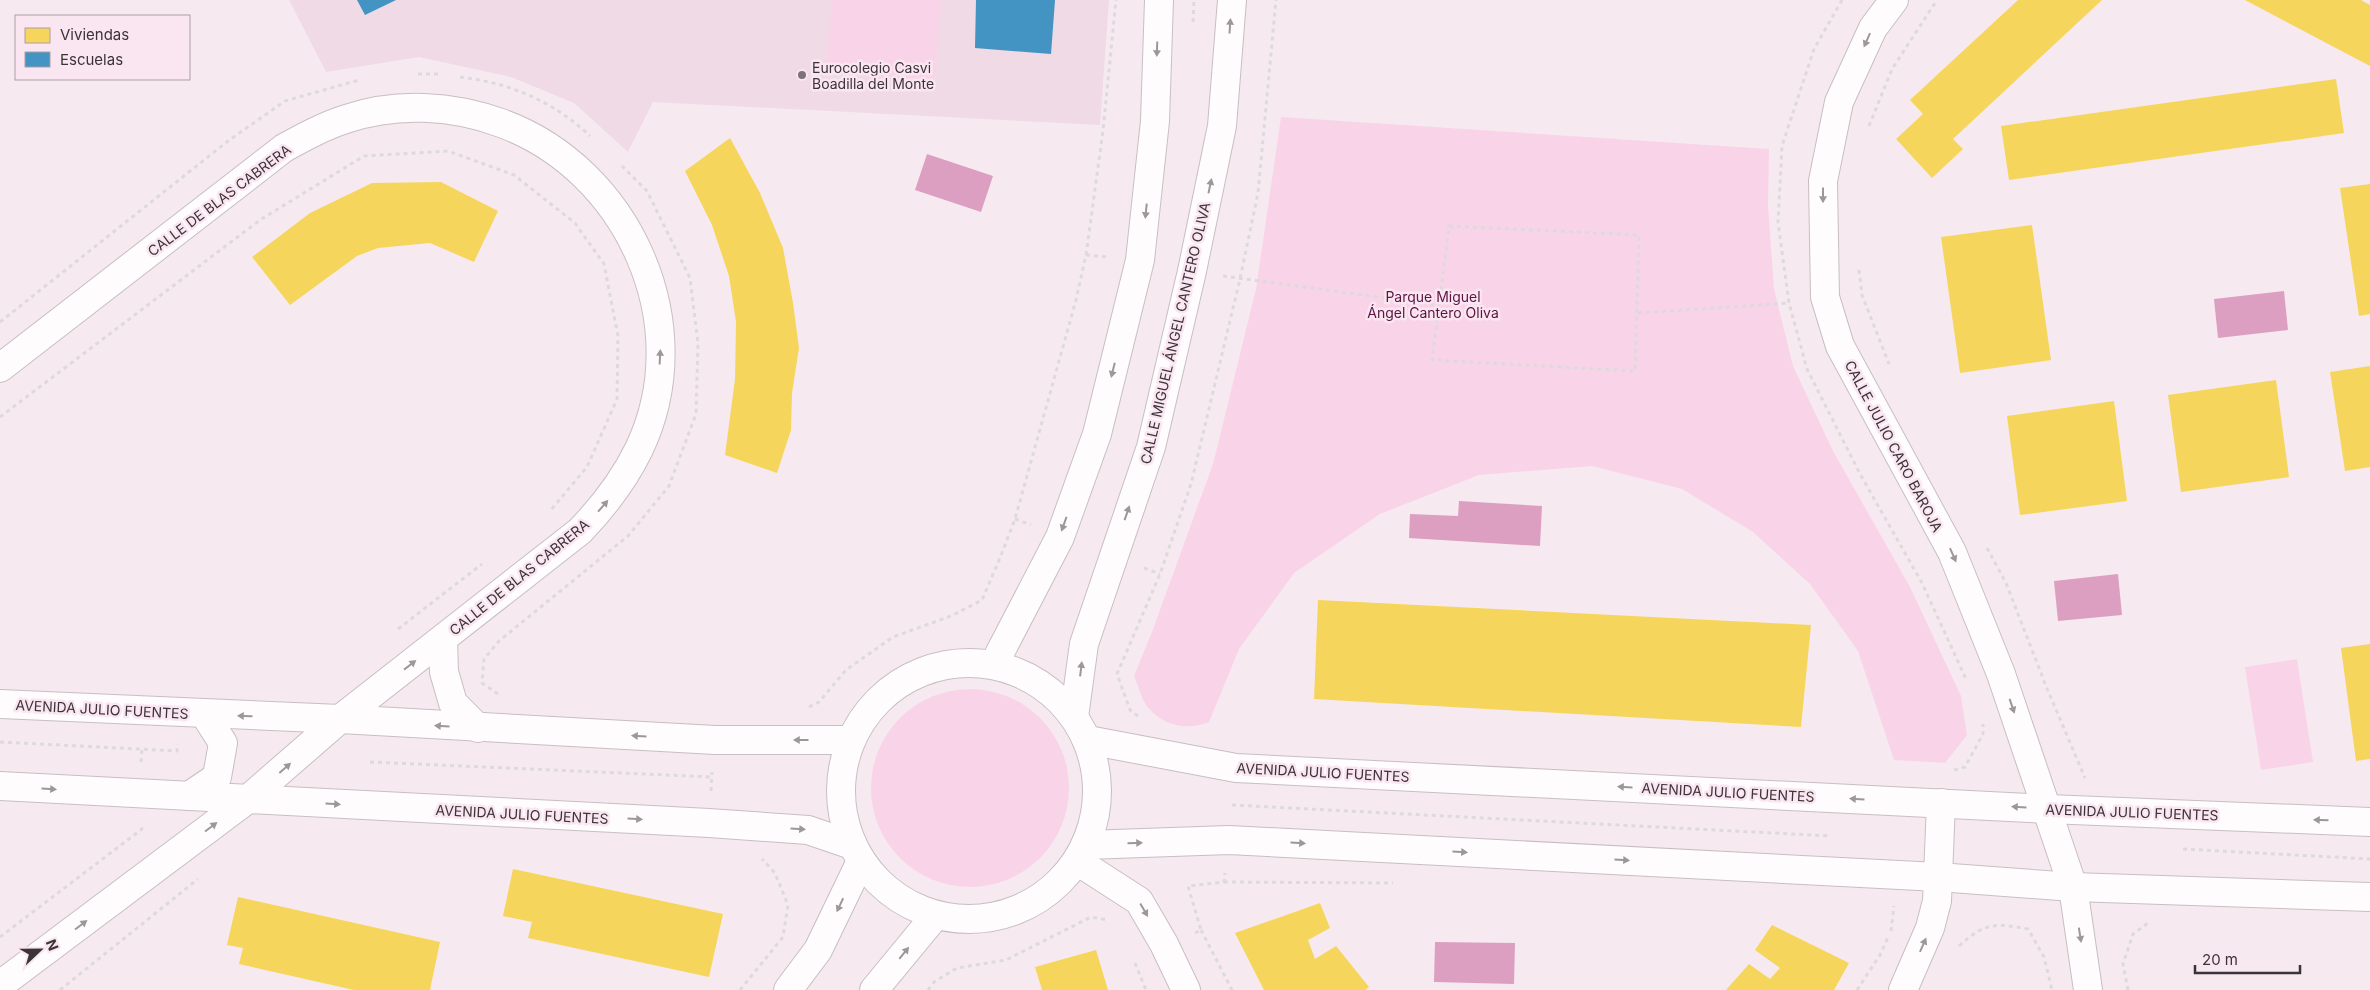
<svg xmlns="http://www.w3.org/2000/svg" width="2370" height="990" font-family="Inter,sans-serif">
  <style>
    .built { fill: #efdae5 }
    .green { fill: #f9d4e8 }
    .water { fill: #dc9fc2 }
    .homes { fill: #f6d55c }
    .schools { fill: #4393c3 }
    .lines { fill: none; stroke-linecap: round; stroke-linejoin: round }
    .minor-casing { stroke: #c7bec3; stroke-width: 30 }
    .path { stroke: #dddadc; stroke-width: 3; stroke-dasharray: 4 4; stroke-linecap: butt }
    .minor { stroke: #fefcfd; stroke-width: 28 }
    .oneway { fill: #9c989a }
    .poi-dot { fill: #7c7378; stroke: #fae6f0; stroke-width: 2 }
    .labels { text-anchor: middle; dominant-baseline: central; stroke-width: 5; stroke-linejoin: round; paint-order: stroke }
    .poi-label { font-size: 14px; fill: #3b3337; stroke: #fae6f0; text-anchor: start }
    .street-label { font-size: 14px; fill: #3b3337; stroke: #fae6f0 }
    .park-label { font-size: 14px; fill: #5d1343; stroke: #fae6f0 }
  </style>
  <rect width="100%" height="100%" fill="#f6eaf0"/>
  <polygon class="built" points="289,0 1109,0 1100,125 653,102 628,152 574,103 511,77 419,57 326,72"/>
  <g class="green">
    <polygon points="832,0 941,0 934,81 825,71"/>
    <path d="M1281,117L1769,149L1768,205L1774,289L1793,366L1833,451L1910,587L1961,696L1967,735L1945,763L1894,760L1858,651L1810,584L1753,532L1682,489L1592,466L1479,475L1380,514L1294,573L1239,649L1209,722C1186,731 1162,726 1146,705C1141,697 1138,685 1134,676L1152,632L1213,464L1256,289Z"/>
    <polygon points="2297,659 2313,762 2261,770 2245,667"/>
    <circle cx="970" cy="788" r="99"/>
  </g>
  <g class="water">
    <polygon points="927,154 993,176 981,212 915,190"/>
    <polygon points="2284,291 2288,330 2218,338 2214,299"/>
    <polygon points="1459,501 1542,506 1540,546 1409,538 1410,514 1458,516"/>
    <polygon points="2118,574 2122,615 2058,621 2054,581"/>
    <polygon points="1435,942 1515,943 1514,984 1434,982"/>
  </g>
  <g class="homes">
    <polygon points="2018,0 2102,0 1953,139 1963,149 1932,178 1896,139 1923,114 1910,100"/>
    <polygon points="2245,0 2361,0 2370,5 2370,66"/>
    <polygon points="2336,79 2344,133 2009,180 2001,126"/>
    <polygon points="730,138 760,193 783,248 793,303 799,348 792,393 791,430 777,473 725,455 735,379 736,322 729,276 712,225 685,171"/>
    <polygon points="441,182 498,211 474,262 430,243 378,248 357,256 290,305 252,257 310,213 372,183"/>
    <polygon points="2370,184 2370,314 2359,316 2340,188"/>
    <polygon points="2032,225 2051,360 1960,373 1941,237"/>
    <polygon points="2370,366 2370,467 2345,471 2330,372"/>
    <polygon points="2276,380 2289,477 2181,492 2168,395"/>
    <polygon points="2114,401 2127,501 2020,515 2007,416"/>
    <polygon points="1318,600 1811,625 1801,727 1314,699"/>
    <polygon points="2370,644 2370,759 2356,761 2341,648"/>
    <polygon points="513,869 723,914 709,977 528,938 532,922 503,916"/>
    <polygon points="238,897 440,942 430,990 354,990 239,964 243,948 227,945"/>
    <polygon points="1320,903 1330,928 1308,940 1315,959 1336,946 1369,987 1365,990 1264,990 1235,933"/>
    <polygon points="1772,925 1849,963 1834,990 1726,990 1749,964 1770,979 1780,968 1755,950"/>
    <polygon points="1096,950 1108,990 1042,990 1035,967"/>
  </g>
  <g class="schools">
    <polygon points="357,0 396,0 365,15"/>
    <polygon points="976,0 1055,0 1051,54 975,48"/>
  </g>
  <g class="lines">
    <g class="minor-casing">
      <g id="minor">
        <polyline points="1894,0 1873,28 1839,102 1823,181 1825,297 1840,346 1952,552 2001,674 2073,887 2088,990"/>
        <path d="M0,368L284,148C304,137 324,126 346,119C396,102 452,105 501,123C628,169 699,324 639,449C624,480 604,506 580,531L340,719L248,799L0,985"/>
        <polyline points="443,639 444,672 453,703 478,728"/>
        <circle cx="969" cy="791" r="128"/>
        <polyline points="994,664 1060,537 1097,434 1140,260 1155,121 1159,0"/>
        <polyline points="0,704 340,719 715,740 850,740"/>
        <polyline points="1074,717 1084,644 1151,447 1192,271 1222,126 1232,0"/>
        <polyline points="1088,740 1236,768 2048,809 2370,822"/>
        <polyline points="0,786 709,823 808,830 852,845"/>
        <polyline points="189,796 217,777 223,743 205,715"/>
        <polyline points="1086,845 1229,840 1938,877 2073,887 2370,897"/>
        <polyline points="1077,861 1139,901 1164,944 1186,990"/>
        <polyline points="788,990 818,950 861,861"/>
        <polyline points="874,990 935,916"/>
        <polyline points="1903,990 1930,928 1937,901 1941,803"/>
      </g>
    </g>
    <g class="path">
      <polyline points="1842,0 1814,49 1782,146 1778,222 1789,303 1807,369 1860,474 1922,583 1966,679"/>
      <polyline points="1193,22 1194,0"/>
      <polyline points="418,74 439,74"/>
      <path d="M460,77C510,83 553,101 590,136"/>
      <polyline points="1869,126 1892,69 1937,0"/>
      <polygon points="1449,226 1639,235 1635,371 1432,360"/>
      <polyline points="1086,255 1108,257"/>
      <polyline points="1859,270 1862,295 1889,364"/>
      <polyline points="1223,276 1438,305"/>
      <polyline points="1638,313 1790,303"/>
      <polyline points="0,322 228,141 285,101 359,80"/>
      <polyline points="0,417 260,220 364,156 448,151 514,175 575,223 604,264 618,336 617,399 587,467 550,511"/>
      <polyline points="1015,519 1031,525"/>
      <polyline points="1987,548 2006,583 2046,686 2085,778"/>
      <polyline points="1144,568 1160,574"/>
      <polyline points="398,629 482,564"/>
      <polyline points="498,694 482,683 484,659 499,641 628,536 669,486 696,414 698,343 690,278 647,191 622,166"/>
      <polyline points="809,707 819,702 846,670 893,637 951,616 982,600 1000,558 1015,519 1076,300 1086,255 1103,131 1116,0"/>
      <polyline points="1138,716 1130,710 1117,674 1160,574 1191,484 1240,279 1258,193 1276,0"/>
      <polyline points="0,742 177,751 177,744"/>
      <polyline points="141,762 142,749"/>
      <polyline points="370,762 712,777"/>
      <polyline points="1954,770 1965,767 1983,734 1983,724"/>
      <polyline points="711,791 712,772"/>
      <polyline points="1232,805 1831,836"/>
      <polyline points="2183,849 2370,859"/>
      <polyline points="1224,882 1393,883"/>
      <polyline points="1201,930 1232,990"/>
      <polyline points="1891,931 1894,906"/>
      <polyline points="1195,933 1201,930 1188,886 1224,882 1225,873"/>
      <polyline points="0,937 142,829 141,825"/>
      <path d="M1959,946C1985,922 1996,923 2028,929L2044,957L2052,990"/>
      <polyline points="1135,963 1146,990"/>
      <polyline points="60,990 198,879"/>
      <polyline points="740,990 783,937 788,905 775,873 762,859"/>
      <polyline points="928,990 934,982 957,968 1006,960 1091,917 1108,920"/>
      <polyline points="1857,990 1880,955 1888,937"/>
      <polyline points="2128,990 2123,964 2133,934 2148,923"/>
    </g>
    <use href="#minor" class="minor"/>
  </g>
  <defs><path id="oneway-solid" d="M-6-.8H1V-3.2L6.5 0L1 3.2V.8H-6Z" transform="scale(1.25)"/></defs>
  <g class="oneway">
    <use href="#oneway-solid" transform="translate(1230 26) rotate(-86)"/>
    <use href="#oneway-solid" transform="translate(1867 40) rotate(114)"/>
    <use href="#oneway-solid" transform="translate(1157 49) rotate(92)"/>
    <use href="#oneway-solid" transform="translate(1210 186) rotate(-78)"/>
    <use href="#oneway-solid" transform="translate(1823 195) rotate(90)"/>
    <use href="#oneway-solid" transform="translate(1146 211) rotate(96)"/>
    <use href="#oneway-solid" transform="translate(660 357) rotate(-87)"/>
    <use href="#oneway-solid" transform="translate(1113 370) rotate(104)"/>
    <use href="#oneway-solid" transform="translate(603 506) rotate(-49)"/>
    <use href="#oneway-solid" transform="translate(1127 513) rotate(-71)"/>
    <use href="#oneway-solid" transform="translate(1064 524) rotate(110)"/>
    <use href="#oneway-solid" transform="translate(1953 555) rotate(66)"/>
    <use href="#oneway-solid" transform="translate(410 665) rotate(-38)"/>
    <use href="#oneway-solid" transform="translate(1081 669) rotate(-83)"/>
    <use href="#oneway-solid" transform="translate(2012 706) rotate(71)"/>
    <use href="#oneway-solid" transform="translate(245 716) rotate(-178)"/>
    <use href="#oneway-solid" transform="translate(442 726) rotate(-176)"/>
    <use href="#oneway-solid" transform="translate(639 736) rotate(-177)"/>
    <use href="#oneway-solid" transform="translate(801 740) rotate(180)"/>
    <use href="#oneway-solid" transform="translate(285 768) rotate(-41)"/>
    <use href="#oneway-solid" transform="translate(1625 787) rotate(-177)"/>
    <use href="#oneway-solid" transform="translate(49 789) rotate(3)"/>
    <use href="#oneway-solid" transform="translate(1857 799) rotate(-177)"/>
    <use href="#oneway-solid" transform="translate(333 804) rotate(3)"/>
    <use href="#oneway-solid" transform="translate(2019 807) rotate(-177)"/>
    <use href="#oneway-solid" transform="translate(635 819) rotate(3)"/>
    <use href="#oneway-solid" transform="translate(2321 820) rotate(-178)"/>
    <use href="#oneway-solid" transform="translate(211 827) rotate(-37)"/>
    <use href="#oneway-solid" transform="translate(798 829) rotate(4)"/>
    <use href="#oneway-solid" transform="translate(1135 843) rotate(-2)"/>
    <use href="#oneway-solid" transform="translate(1298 843) rotate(3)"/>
    <use href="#oneway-solid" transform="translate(1460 852) rotate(3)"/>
    <use href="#oneway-solid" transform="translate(1622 860) rotate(3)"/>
    <use href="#oneway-solid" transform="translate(840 905) rotate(115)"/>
    <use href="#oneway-solid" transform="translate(1144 910) rotate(60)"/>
    <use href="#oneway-solid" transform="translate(81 925) rotate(-37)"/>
    <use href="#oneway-solid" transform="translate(2080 935) rotate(81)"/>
    <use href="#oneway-solid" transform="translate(1923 945) rotate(-66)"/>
    <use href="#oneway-solid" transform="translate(904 953) rotate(-51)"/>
  </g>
  <circle class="poi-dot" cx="802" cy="75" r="5"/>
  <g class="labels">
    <g class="poi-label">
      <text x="812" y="67">Eurocolegio Casvi<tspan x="812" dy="16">Boadilla del Monte</tspan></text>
    </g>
    <g class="street-label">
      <text transform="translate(219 200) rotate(-37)">CALLE DE BLAS CABRERA</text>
      <text transform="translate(1175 333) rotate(-77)">CALLE MIGUEL ÁNGEL CANTERO OLIVA</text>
      <text transform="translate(1894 446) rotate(62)">CALLE JULIO CARO BAROJA</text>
      <text transform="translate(519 577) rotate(-39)">CALLE DE BLAS CABRERA</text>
      <text transform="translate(102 709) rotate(3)">AVENIDA JULIO FUENTES</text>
      <text transform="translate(1323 772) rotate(3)">AVENIDA JULIO FUENTES</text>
      <text transform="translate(1728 792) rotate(3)">AVENIDA JULIO FUENTES</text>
      <text transform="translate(2132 812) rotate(2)">AVENIDA JULIO FUENTES</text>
      <text transform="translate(522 814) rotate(3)">AVENIDA JULIO FUENTES</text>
    </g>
    <g class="park-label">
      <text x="1433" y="296">Parque Miguel<tspan x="1433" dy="16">Ángel Cantero Oliva</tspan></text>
    </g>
  </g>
  <rect x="15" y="15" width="175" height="65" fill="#fae6f0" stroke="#ae9ea6"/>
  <rect x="25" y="28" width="25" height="15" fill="#f6d55c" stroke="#ae9ea6"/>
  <text x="60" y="40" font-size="15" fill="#3b3337">Viviendas</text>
  <rect x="25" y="52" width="25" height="15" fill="#4393c3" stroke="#ae9ea6"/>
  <text x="60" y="65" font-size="15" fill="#3b3337">Escuelas</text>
  <g transform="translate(40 950) rotate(68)" stroke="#fae6f0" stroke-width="4" paint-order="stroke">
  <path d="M0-4L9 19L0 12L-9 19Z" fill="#3b3337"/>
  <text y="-8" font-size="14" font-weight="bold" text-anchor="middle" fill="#3b3337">N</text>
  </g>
  <path d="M2195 965v8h105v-8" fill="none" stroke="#3b3337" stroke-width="2.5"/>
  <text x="2202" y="965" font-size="15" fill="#3b3337" stroke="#fae6f0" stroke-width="4" paint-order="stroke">20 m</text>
</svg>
